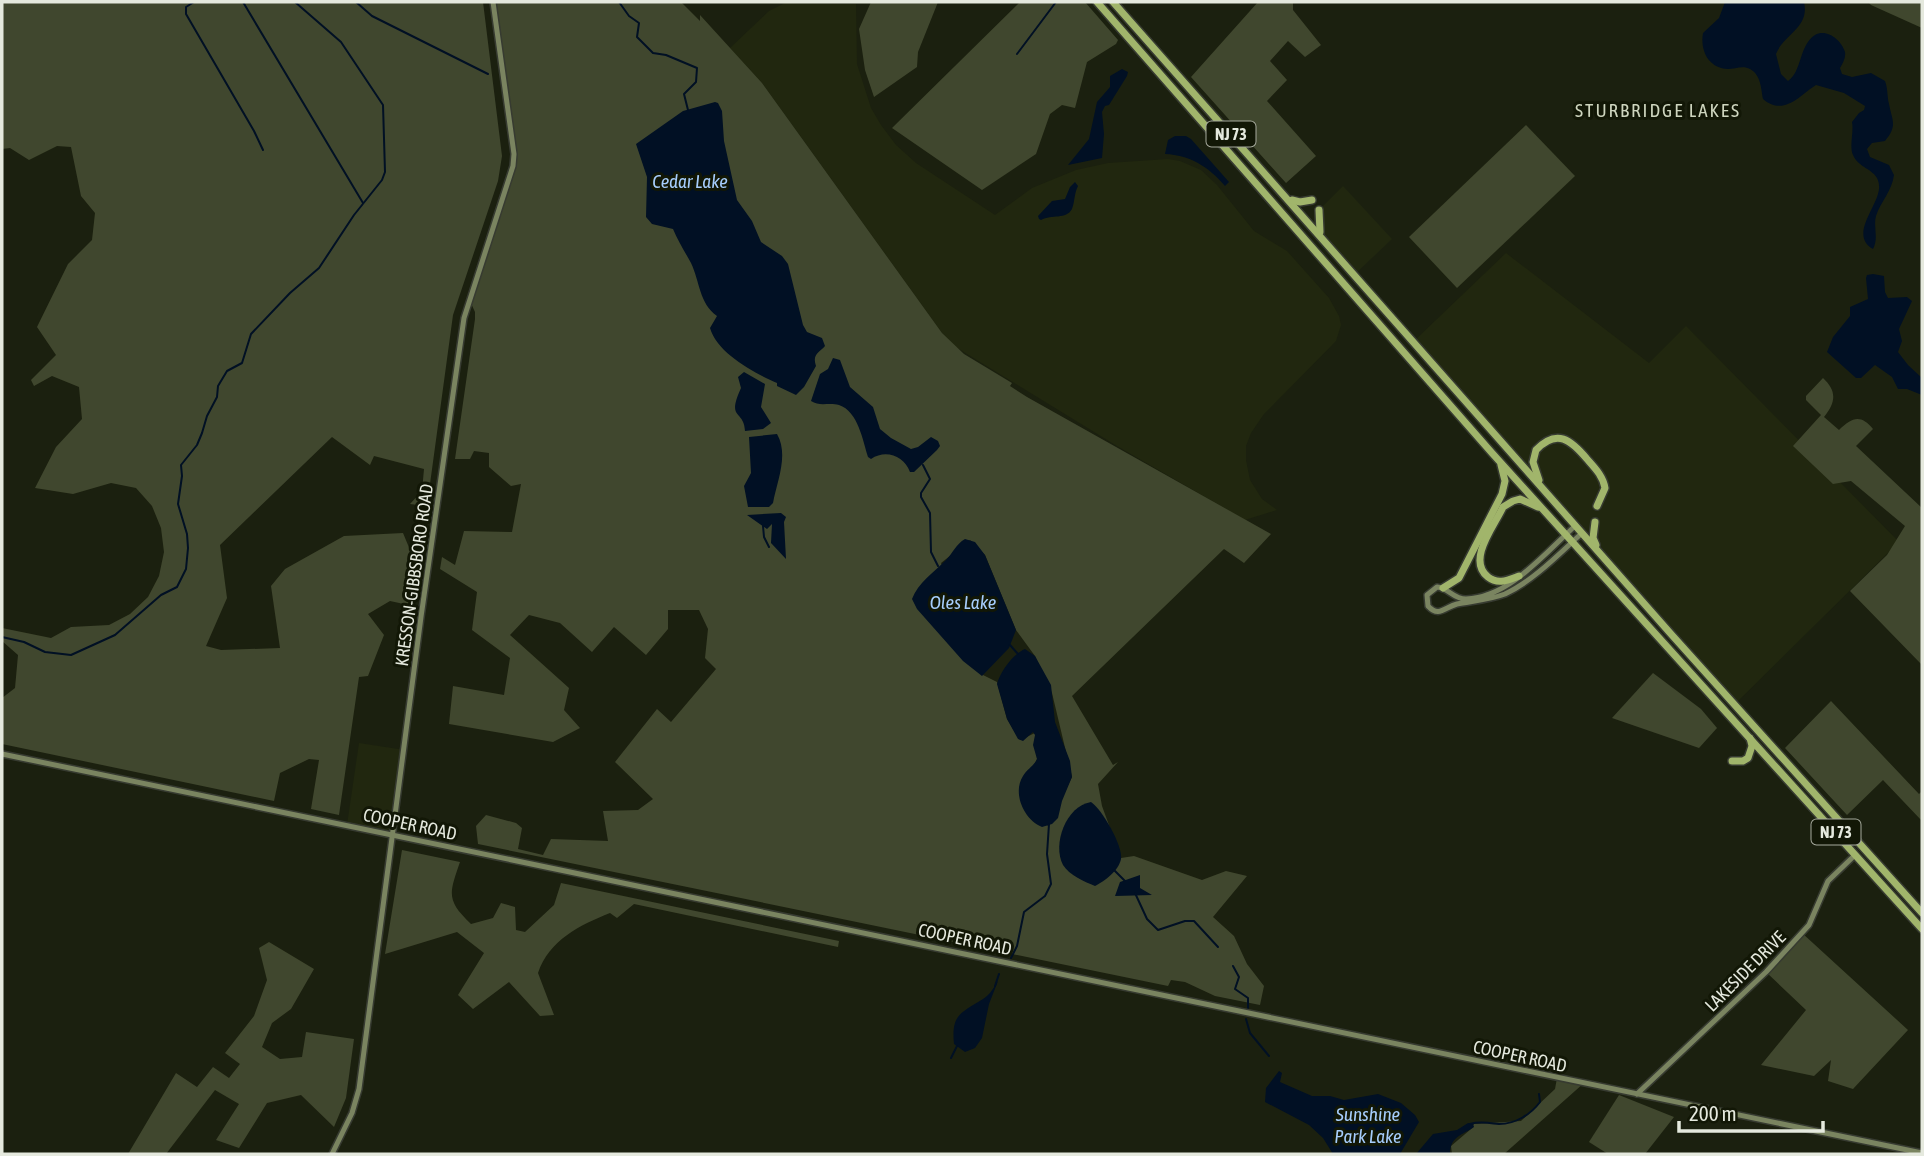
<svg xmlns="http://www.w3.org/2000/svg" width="1924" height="1156" font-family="'Asap Condensed',sans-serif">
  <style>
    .built { fill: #21270f }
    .green { fill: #40472e; fill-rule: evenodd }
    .water { fill: #011024 }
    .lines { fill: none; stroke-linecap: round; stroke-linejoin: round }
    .stream { stroke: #011024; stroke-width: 2 }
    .secondary-casing { stroke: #373b31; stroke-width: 8 }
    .highway-casing { stroke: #373b31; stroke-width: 10 }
    .secondary { stroke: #7a8460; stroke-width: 5 }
    .highway { stroke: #a1b56b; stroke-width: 7 }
    .labels { text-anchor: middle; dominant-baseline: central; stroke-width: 6; stroke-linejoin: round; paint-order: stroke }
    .shield { fill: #121706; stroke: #a6aa9d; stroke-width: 2 }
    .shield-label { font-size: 16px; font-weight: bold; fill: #e5e9de }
    .street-label { font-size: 18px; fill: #e5e9de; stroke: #121706 }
    .neighbourhood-label { font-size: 19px; letter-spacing: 2px; fill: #ced5be; stroke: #121706 }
    .water-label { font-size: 19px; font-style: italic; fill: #a6cdfc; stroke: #121706 }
  </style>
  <rect width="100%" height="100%" fill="#1b200f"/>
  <g class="built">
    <polygon points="785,3 856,4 857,64 871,108 881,125 896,145 916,163 995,215 1032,188 1076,170 1108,163 1168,159 1180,161 1201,170 1217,185 1254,231 1287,251 1329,298 1339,316 1341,325 1336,341 1264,414 1251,433 1246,446 1246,460 1250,480 1262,499 1277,510 1245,520 1117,446 954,346 942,333 762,83 730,48 769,11"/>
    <polygon points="1343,186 1392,239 1354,275 1322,236 1319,210"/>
    <polygon points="1506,253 1649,363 1686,326 1899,542 1734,705 1413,342"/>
    <polygon points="359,743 405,750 394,835 347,825"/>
  </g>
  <g class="green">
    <polygon points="2,2 483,2 502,156 498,181 453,315 427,506 410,504 422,491 424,469 374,456 370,465 332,437 220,545 227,598 206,646 221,650 280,648 271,586 285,569 344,536 403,533 418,569 413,606 390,601 368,614 384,635 368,676 359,677 339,815 311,809 319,760 309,759 280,773 274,801 2,744 2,698 15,688 18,655 2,641 2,628 51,638 71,627 109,625 130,614 148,597 159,576 164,552 161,528 152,506 136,488 111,483 73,494 35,488 56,447 82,419 79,387 52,376 34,386 31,380 56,355 37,327 68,264 92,240 95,213 81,196 71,147 57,146 29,160 10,148 2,149"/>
    <path d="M493,2H681L700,21V15L762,83L942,333L964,354L1012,383L1010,386L1027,397L1271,534L1244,563L1224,549L1072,696L1113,765L1118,762L1098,784L1102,806L1121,858L1134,856L1202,880L1226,871L1247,876L1213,917L1234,936L1247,964L1264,986L1260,1005L1215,996L1185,982L1171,980L1168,986L478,844L476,826L486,815L516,823L522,828L518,849L543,855L551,839L608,841L603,811L638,810L653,799L615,762L657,709L671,722L716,669L705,658L708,629L699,610H668V629L646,655L614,627L592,652L560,623L529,615L510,635L569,688L564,710L580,728L553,742L449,724L453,686L504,695L510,658L472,630L477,592L440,569L442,557L455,565L464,531L512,532L521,484L511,486L489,467V453L474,451L470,459H455L475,319V312L469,299L513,166ZM970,540L985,555L1016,630L1035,656L1052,693L1072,777L1048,826L1019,795L1037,759L1035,733L1020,740L1007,719L997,682L983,675L941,563Z"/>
    <polygon points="871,2 938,2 918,52 917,67 874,97 865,70 859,29"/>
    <polygon points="1020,2 1085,2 1118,40 1116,44 1087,62 1075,108 1062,105 1050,114 1036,154 982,190 892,128"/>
    <polygon points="1258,2 1293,2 1293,10 1321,45 1305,57 1288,41 1270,61 1287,80 1267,101 1316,156 1286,183 1191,77"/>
    <polygon points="1868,2 1922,2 1922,28 1871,5"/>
    <polygon points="1526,125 1575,176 1457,288 1409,237"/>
    <path d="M1823,378C1837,391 1836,402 1824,417L1839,430C1852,417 1861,414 1873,429L1856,446L1922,508V665L1850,591L1887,555L1905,526L1851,481L1833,484L1793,446L1821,415L1806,400V396Z"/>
    <polygon points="1653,673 1701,709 1717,728 1699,748 1612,718"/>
    <polygon points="1831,701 1919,794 1922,791 1922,821 1883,780 1847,815 1785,748"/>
    <path d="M402,850L460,862C449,894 446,900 471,924L493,918L501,903L515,907L516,930L525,932L554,905L561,883L839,941L838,947L634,904L617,918L610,913C580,925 549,940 538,973L554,1015L540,1016L509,982L473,1009L458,995L484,953L457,932L385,954Z"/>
    <polygon points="1802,933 1908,1030 1853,1089 1828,1081 1831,1060 1814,1076 1761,1065 1806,1010 1766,972"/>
    <polygon points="269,942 314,969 291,1009 272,1023 262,1047 280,1059 302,1057 306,1032 354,1039 346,1098 334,1127 301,1095 267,1103 239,1148 216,1140 239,1104 215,1090 166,1154 128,1154 176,1073 197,1087 213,1067 229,1078 240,1064 225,1053 254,1016 267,980 259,948"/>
    <polygon points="1557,1078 1584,1083 1504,1154 1452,1154 1451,1146 1471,1129 1474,1124 1521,1121 1555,1089"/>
    <polygon points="1619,1095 1674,1117 1645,1154 1608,1154 1589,1142"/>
  </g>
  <g class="water">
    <path d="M1725,2H1804C1810,28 1784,34 1776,54L1781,74L1788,81C1802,72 1799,45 1815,35C1827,28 1842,41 1845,52C1846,58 1843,63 1840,68L1842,74L1852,77L1871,73L1885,81C1888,89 1887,96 1889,104C1892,120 1898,126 1885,141L1872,143L1867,149L1870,157L1889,165L1894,175C1892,191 1881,201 1876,216C1873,227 1879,238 1873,249C1849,235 1877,208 1879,189C1881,169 1859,170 1853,155C1849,146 1854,132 1852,122L1859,113L1864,110L1865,106L1844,93L1816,85C1800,95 1784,117 1763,99C1761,88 1761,75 1750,69C1743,65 1735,69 1728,69C1708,68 1700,50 1703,33L1719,18Z"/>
    <polygon points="1122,69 1128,72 1127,76 1109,105 1105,106 1102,112 1104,134 1102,158 1068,165 1089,139 1097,102 1110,87 1110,76"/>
    <path d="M715,102L718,103L722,111L724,141L737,200L752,221L761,242L782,256L788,264L803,325L807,332L822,338L825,346C819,353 812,354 816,366L804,387L796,395L777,386V383C754,373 717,353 710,328L717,316C699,303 700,282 691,263C685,252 678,241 673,229L652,224L646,217L647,177L636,144L683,111Z"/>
    <path d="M1175,136H1186L1191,139L1229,182L1225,186C1209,167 1190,155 1165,154L1168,140Z"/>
    <path d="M1075,182L1078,186C1074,194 1075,201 1072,209C1066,220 1052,214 1041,220L1039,219L1038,216L1052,201L1065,199L1070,187Z"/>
    <polygon points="1873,274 1884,276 1885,292 1888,298 1907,297 1912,301 1899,329 1902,341 1898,352 1908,365 1922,378 1922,395 1907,389 1898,389 1892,377 1875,365 1861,378 1856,378 1827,352 1833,337 1850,316 1850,307 1868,299 1866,278 1867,275"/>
    <path d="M833,358L840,360L850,387L873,407L880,429L891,438L911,449L918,447L931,437L938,441L940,446L937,450L914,472H910C904,456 886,449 871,459L868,457C863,441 858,411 839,405C829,402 820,407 811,401L820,374L828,369Z"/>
    <path d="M744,372L765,384L761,407L771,423L763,429L745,431C744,409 726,421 741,388L738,377Z"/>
    <path d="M777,434C789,455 777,481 773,503L769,507H748L744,486L751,473L749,437Z"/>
    <polygon points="781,513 786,517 784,522 786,559 771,543 772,524 767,529 747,515"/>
    <path d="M965,539L975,542L985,555L1016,630L1009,648L982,676L963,661L917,609L912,599C918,583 934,572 946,560C953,553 956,544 965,539Z"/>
    <path d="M1025,649L1035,656L1051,685L1055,722L1070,761L1072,777L1062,801L1058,818L1052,824L1042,827C1024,820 1012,793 1023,776C1027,769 1034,766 1037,759L1033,745L1035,735L1033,732L1023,741L1018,739L1007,719L997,684C1000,672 1013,654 1025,649Z"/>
    <path d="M1091,802C1102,809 1123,846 1121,859C1119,870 1105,881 1095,886C1085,882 1069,875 1063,865C1052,844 1066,806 1091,802Z"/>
    <polygon points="1140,875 1140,888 1152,895 1115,896 1120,882"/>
    <path d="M998,981L989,1004L982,1038L975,1048L965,1052L954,1044C951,1014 961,1013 983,999C990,995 994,987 998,981Z"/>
    <polygon points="1279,1071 1282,1073 1280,1082 1312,1096 1330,1096 1344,1100 1378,1094 1401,1103 1415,1115 1419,1122 1400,1154 1333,1154 1323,1138 1309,1125 1265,1102 1266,1088"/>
    <path d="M1468,1123L1473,1124L1474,1127C1463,1135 1450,1136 1450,1154H1416L1433,1134L1457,1130Z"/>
  </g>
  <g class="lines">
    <g class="stream">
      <polyline points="194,2 186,7 186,14 254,131 263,150"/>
      <polyline points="243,2 363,203"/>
      <polyline points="356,2 372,16 488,74"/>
      <polyline points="619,2 629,16 639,23 637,37 653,53 666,55 697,68 696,82 684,94 688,110"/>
      <polyline points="1017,54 1056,2"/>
      <polyline points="923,465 930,479 921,493 921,497 930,513 931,552 938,566"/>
      <polyline points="763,526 764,537 769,547"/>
      <polyline points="2,637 24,642 45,652 71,655 115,635 161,595 177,587 186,569 188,548 187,534 178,504 182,476 181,465 197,445 202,433 207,416 217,397 218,386 227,371 242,363 251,334 290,293 319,268 354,215 382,180 385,172 383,105 341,42 295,2"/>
      <polyline points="1010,645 1018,654"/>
      <polyline points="1114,870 1125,881"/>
      <polyline points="1135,893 1147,919 1158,930 1185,921 1194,921 1218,947"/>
      <polyline points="1011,958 1017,946 1024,912 1045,896 1051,884 1047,854 1049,824"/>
      <polyline points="1233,966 1239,977 1235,989 1248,998 1248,1008"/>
      <polyline points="995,986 999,974"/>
      <polyline points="1246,1019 1250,1033 1269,1056"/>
      <polyline points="951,1058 957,1046"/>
      <path d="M1470,1124C1480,1121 1489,1123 1499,1124C1516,1124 1531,1114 1540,1102L1539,1094"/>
    </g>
    <g class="secondary-casing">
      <g id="secondary">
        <path d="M1575,526C1545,553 1510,597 1466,599C1453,599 1449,588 1437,587L1427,595L1428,606C1439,618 1445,607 1457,604C1473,601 1489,600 1505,594C1533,581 1559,554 1582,533"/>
        <polyline points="2,754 1922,1153"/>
        <polyline points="1637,1094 1766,972 1809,925 1828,881 1855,855"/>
        <polyline points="332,1154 352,1113 359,1089 421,617 464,318 513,166 514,154 493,2"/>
      </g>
    </g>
    <g class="highway-casing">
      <g id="highway">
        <polyline points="1097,2 1492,453 1922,929"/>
        <polyline points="1113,2 1671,634 1922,913"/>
        <polyline points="1292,200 1300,202 1312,200"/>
        <polyline points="1319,210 1320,232"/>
        <path d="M1539,480L1533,462L1536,450C1557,428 1571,440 1587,459C1595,468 1603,476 1605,488L1597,506"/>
        <polyline points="1595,522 1593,538 1596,545"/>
        <path d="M1519,576C1508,580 1498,585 1488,577C1466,560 1495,525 1503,507L1513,501L1520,499L1538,507"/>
        <polyline points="1443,588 1459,578 1502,494 1505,481 1501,465"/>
        <polyline points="1732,761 1743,761 1748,758 1752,746 1750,738"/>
      </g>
    </g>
    <use href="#secondary" class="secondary"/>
    <use href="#highway" class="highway"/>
  </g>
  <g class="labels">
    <g class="shield">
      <rect x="1206.5" y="121.5" width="49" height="25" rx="5"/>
      <rect x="1811.5" y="819.5" width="49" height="25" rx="5"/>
    </g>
    <g class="shield-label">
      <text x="1231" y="134">NJ 73</text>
      <text x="1836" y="832">NJ 73</text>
    </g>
    <g class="street-label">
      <text transform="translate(414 575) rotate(-82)">KRESSON-GIBBSBORO ROAD</text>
      <text transform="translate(410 824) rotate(12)">COOPER ROAD</text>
      <text transform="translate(965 939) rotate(12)">COOPER ROAD</text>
      <text transform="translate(1745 971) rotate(-45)">LAKESIDE DRIVE</text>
      <text transform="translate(1520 1056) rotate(12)">COOPER ROAD</text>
    </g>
    <g class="neighbourhood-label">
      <text x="1658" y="110">STURBRIDGE LAKES</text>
    </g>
    <g class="water-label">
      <text x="690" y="181">Cedar Lake</text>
      <text x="963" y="602">Oles Lake</text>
      <text x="1368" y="1114">Sunshine<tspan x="1368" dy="22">Park Lake</tspan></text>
    </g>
  </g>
  <rect width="1924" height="1156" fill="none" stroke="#e5e9de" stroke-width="7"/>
  <path d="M1679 1121v10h144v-10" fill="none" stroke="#e5e9de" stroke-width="3.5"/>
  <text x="1689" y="1121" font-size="21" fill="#e5e9de" stroke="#121706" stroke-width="5" paint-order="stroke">200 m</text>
</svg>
